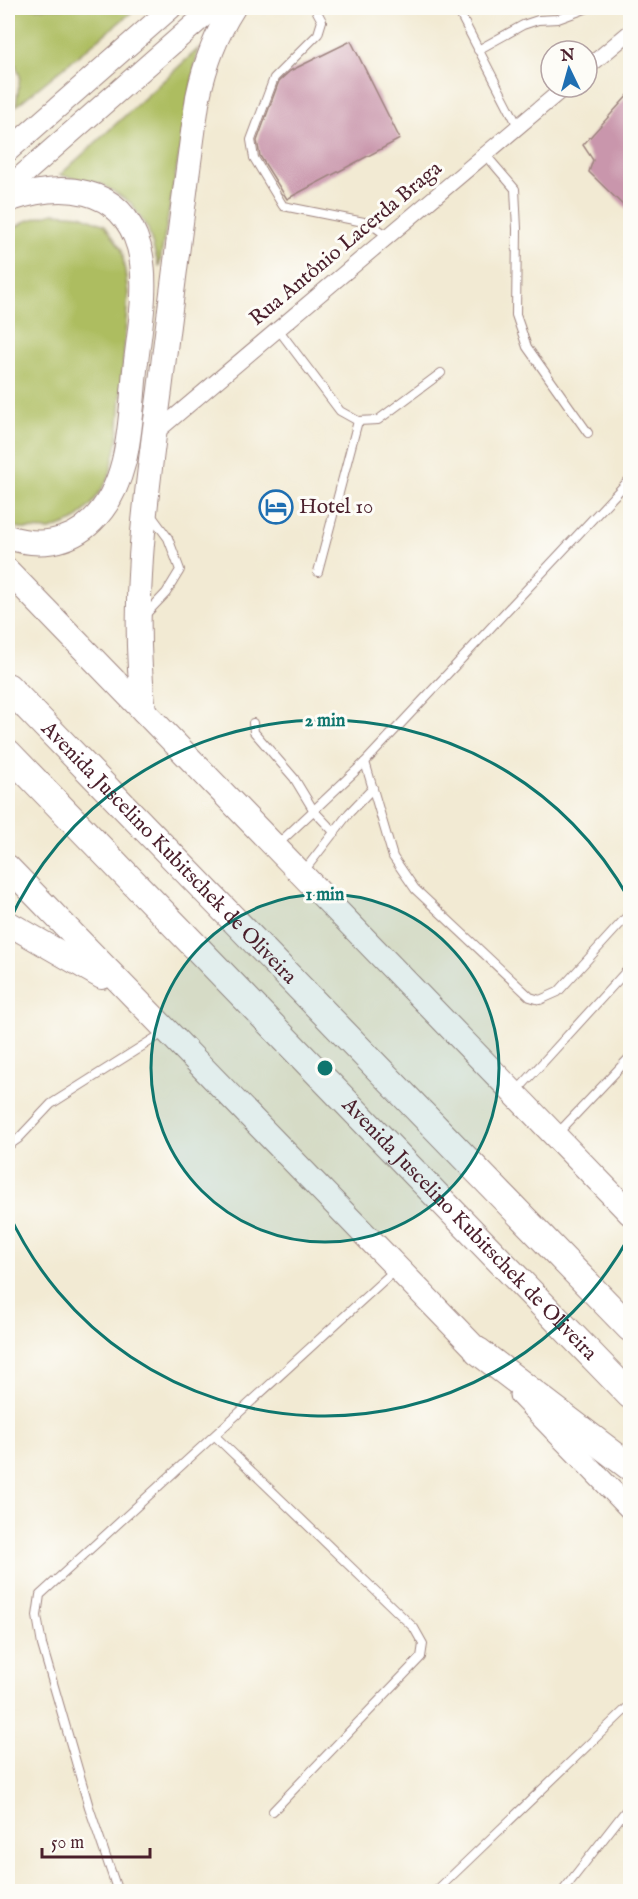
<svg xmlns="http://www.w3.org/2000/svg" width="638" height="1899" font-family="'IM FELL English',serif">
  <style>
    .green { fill: #adbd60; stroke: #7c6e46; stroke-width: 1.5 }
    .building { fill: #c996ac }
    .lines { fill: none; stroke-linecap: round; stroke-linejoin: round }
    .lane-casing { stroke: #9e847f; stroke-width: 10 }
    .street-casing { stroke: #9e847f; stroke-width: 17 }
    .secondary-casing { stroke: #9e847f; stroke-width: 23 }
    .primary-casing { stroke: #9e847f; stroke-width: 26 }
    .highway-casing { stroke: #9e847f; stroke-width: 29 }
    .lane { stroke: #fff; stroke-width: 8 }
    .street { stroke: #fff; stroke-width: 15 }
    .secondary { stroke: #fff; stroke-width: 21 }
    .primary { stroke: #fff; stroke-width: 24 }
    .highway { stroke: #fff; stroke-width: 27 }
    .ring { fill: none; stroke: #0f766e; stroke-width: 3 }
    .labels { text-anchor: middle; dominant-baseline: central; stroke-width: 6; stroke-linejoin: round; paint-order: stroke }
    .street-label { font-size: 21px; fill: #4a1f2b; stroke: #fdfcf7 }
    .poi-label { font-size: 21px; fill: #4a1f2b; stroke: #fdfcf7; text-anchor: start }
    .centre { fill: #0f766e; stroke: #fdfcf7; stroke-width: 3 }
    .ring-label { font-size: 18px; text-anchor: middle; font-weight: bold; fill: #0f766e; stroke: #fdfcf7; stroke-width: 6; stroke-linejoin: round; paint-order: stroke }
  </style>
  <rect width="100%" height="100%" fill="#fdfcf7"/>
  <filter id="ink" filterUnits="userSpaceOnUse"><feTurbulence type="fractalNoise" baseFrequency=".0167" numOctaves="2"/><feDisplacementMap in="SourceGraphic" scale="12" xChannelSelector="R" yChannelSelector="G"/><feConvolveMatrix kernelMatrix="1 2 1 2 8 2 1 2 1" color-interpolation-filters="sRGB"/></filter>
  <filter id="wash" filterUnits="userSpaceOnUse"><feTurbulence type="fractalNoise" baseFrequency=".008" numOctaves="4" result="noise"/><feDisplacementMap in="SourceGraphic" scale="24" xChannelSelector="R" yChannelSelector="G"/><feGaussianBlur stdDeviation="1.35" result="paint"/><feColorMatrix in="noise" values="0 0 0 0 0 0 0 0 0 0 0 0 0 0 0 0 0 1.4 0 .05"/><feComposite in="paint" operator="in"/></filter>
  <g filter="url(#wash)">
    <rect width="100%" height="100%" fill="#f2ead3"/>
    <g class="green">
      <polygon points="8,8 137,8 16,106 20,76 8,45"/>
      <polygon points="198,49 159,267 148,229 131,203 102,184 60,175"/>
      <polygon points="54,213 81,215 105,225 122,250 128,293 118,439 109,478 92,504 74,521 50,530 22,529 8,524 8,232 26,221"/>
    </g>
    <g id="blocks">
      <g class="building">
        <polygon points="351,41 400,139 287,199 260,156 257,141 279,81 290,71"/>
        <polygon points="630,93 630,212 589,172 593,160 583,145"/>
      </g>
    </g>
  </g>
  <g filter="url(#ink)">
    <use href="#blocks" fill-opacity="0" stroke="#9e847f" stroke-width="1.5"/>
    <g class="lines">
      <g class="lane-casing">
        <g id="lane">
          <polyline points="315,8 322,21 318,34 274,78 251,140 254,158 283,206 369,223 388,236"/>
          <polyline points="457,8 518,126"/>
          <polyline points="478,50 523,25 538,20 558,19 588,8"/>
          <polyline points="485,154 515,189 517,229 516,315 527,347 588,433"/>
          <polyline points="278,329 340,411 358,421 378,420 441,373"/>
          <polyline points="318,572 358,421"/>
          <polyline points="145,615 166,593 180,570 168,538 151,515"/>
          <polyline points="253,723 254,732 294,778 314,811 335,833"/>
          <polyline points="365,762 393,857 415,889 530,997 540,1000 558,992 630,913"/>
          <polyline points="278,844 365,762 630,479"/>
          <polyline points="304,871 349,813 373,788"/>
          <polyline points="516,1092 630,967"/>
          <polyline points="558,1133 630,1057"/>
          <polyline points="8,1146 18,1139 51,1104 163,1033"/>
          <polyline points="215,1436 414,1628 423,1644 421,1657 273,1811"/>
          <polyline points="118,1892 89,1807 42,1645 37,1616 40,1595 396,1269"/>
          <polyline points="435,1892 630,1705"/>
          <polyline points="562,1892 630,1805"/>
        </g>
      </g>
      <g class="street-casing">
        <g id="street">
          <polyline points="587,68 630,32"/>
          <polyline points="154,434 565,87"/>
        </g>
      </g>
      <g class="secondary-casing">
        <g id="secondary">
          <polyline points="8,151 171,8"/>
          <polyline points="8,188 213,8"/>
          <polyline points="520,1395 630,1509"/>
        </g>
      </g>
      <g class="primary-casing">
        <g id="primary">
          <path d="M8,200C60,182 121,184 139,247C149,284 139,333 135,370C130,420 131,484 92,521C69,544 37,547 8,537"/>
          <polyline points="8,571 630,1213"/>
          <path d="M144,711C130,603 146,496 160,390C172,292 184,194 198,97C205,64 215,36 233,8"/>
          <polyline points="8,867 478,1351"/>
          <polyline points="8,923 102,977"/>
        </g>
      </g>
      <g class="highway-casing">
        <g id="highway">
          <path id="s1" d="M8,687L630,1328"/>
          <path id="s2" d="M8,753L630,1395"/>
          <polyline points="478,1351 630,1467"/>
        </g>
      </g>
      <use href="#lane" class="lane"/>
      <use href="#street" class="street"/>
      <use href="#secondary" class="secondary"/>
      <use href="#primary" class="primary"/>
      <use href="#highway" class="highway"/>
    </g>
  </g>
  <circle cx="325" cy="1068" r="174" fill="#0f766e" fill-opacity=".12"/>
  <g class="ring">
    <circle cx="325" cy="1068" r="174"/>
    <path d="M629 1237A348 348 0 0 1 8 1212M8 924A348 348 0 0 1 629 899"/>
  </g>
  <defs>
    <g id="hotel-ring" transform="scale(1.725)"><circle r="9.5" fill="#fdfcf7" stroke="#1f6fb2" stroke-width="1.5"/><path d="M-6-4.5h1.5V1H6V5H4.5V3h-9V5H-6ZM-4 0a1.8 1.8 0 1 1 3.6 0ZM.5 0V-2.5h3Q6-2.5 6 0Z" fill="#1f6fb2"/></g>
  </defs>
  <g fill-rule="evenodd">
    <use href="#hotel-ring" x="276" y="507"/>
  </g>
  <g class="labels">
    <g class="street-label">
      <text transform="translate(346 244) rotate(-40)">Rua Antônio Lacerda Braga</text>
      <text stroke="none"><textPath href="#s1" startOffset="231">Avenida Juscelino Kubitschek de Oliveira</textPath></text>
      <text stroke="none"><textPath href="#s2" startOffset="663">Avenida Juscelino Kubitschek de Oliveira</textPath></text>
    </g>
    <g class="poi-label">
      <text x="299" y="507">Hotel 10</text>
    </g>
  </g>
  <circle cx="325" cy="1068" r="9" class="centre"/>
  <g class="ring-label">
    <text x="325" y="726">2 min</text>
    <text x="325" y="900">1 min</text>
  </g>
  <rect width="638" height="1899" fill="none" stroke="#fdfcf7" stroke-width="30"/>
  <g transform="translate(569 69) rotate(355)"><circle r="28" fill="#fdfcf7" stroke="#b5a4a5" stroke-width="1.5"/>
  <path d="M0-4.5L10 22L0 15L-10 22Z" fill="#1f6fb2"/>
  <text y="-9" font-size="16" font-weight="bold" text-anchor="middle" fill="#4a1f2b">N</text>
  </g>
  <path d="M42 1848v9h108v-9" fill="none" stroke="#4a1f2b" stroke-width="3"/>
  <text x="51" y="1848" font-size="18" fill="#4a1f2b" stroke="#fdfcf7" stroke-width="4.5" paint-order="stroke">50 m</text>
</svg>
